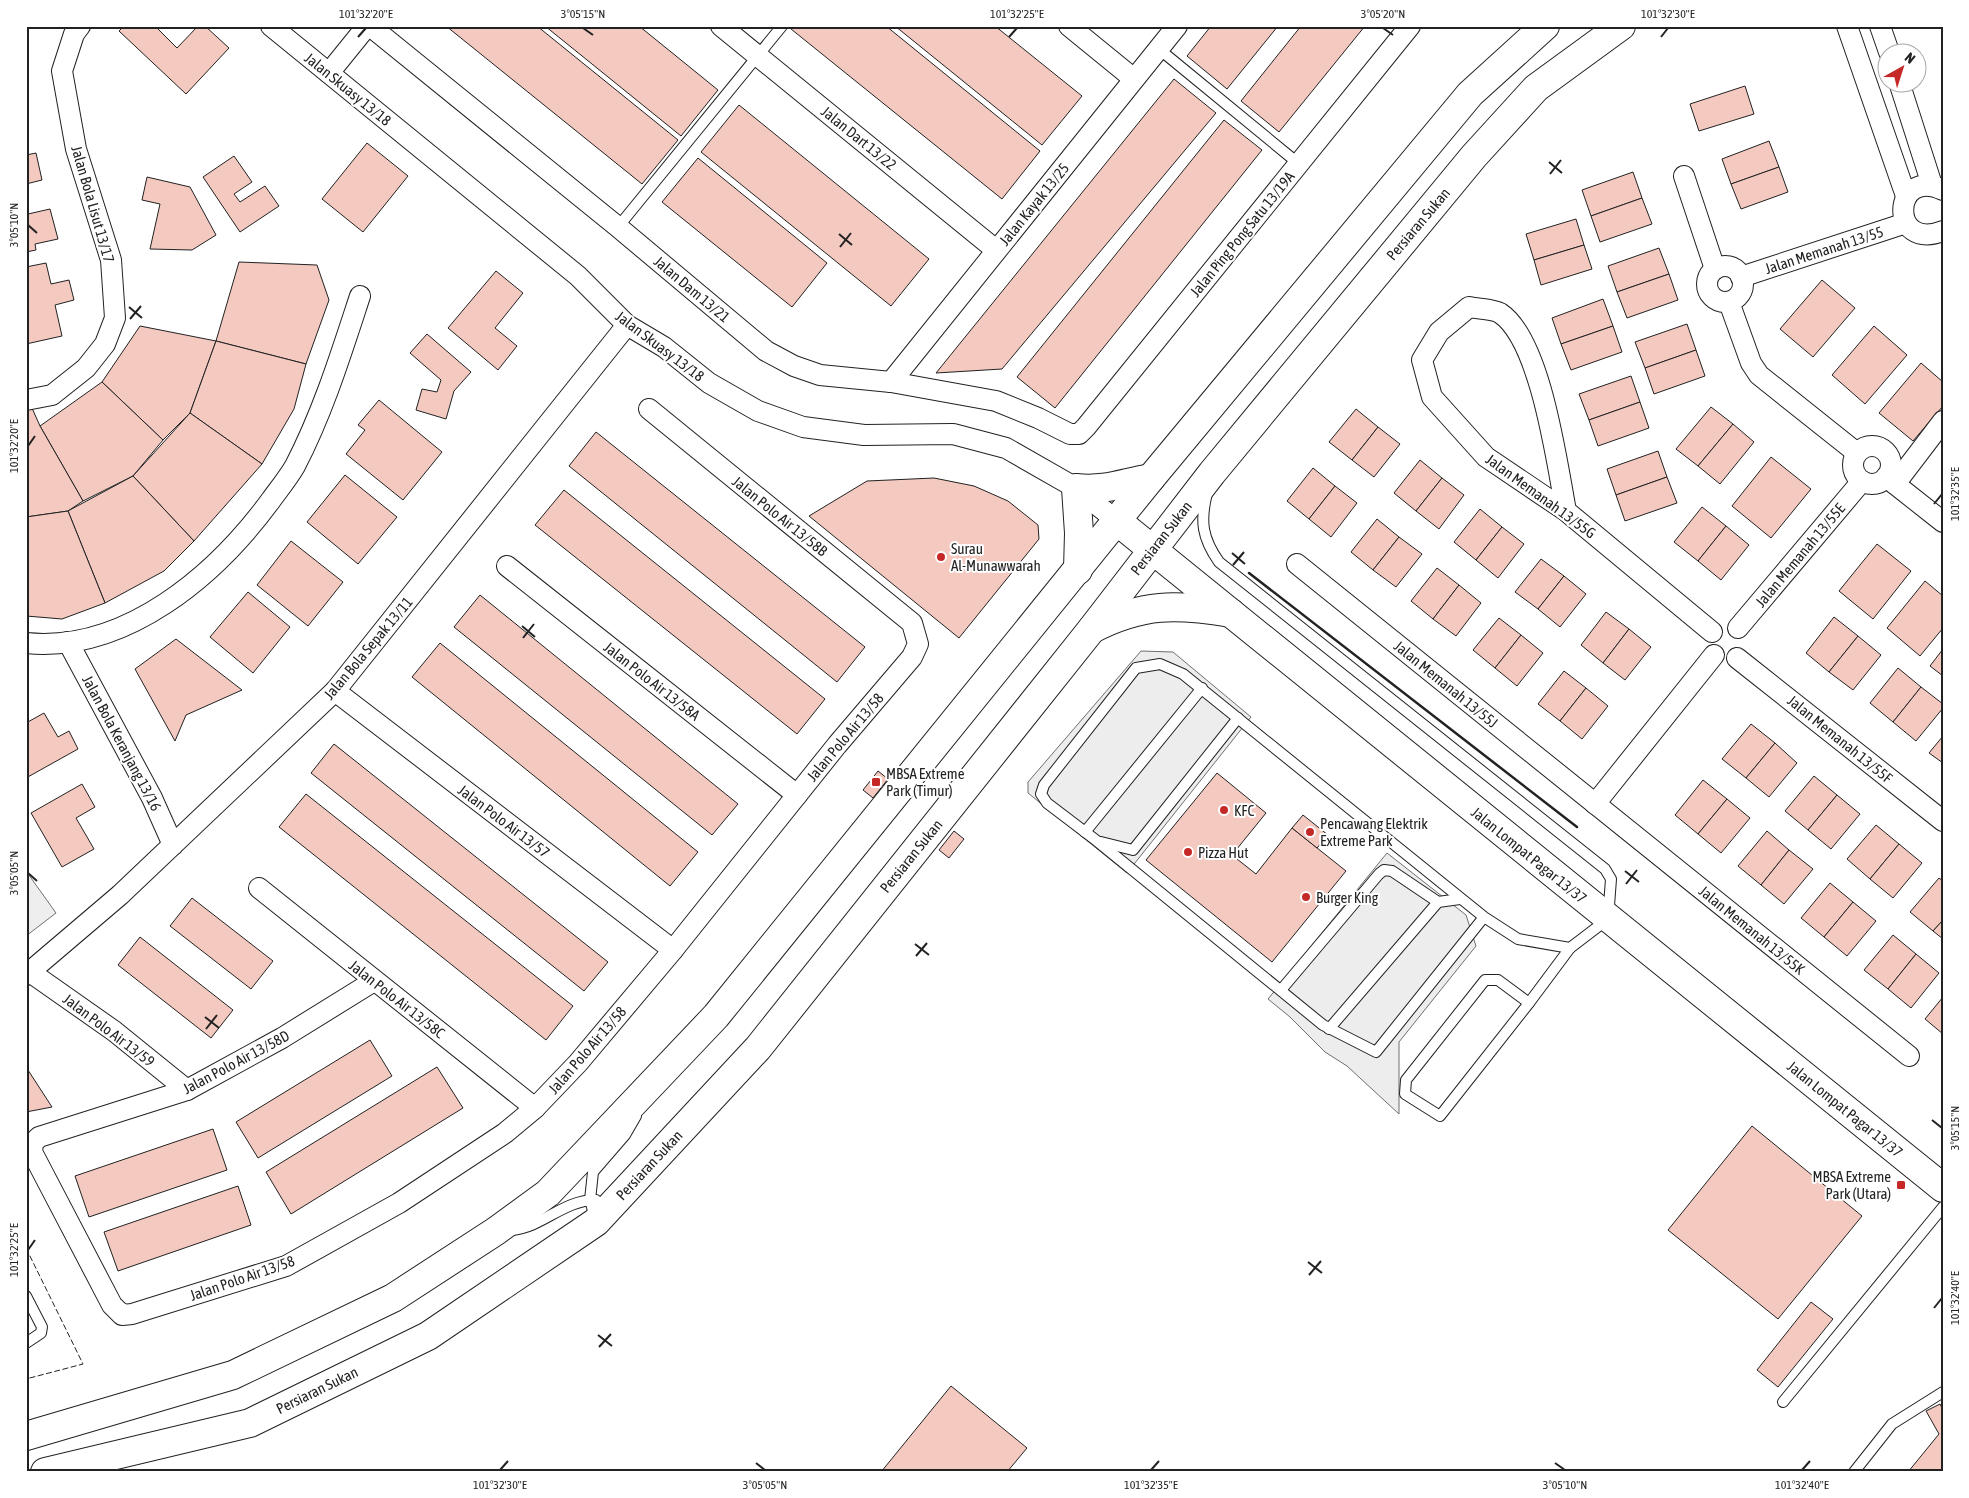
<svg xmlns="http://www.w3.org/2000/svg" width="1969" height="1498" font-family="'Asap Condensed',sans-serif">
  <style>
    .green { fill: #eee; stroke: #6f6f6f }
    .parking { fill: #ededed; stroke: #6f6f6f }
    .building { fill: #f3c9c0; stroke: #222 }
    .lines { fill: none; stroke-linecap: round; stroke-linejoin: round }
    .service-casing { stroke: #222; stroke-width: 12 }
    .minor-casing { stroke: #222; stroke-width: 22 }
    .primary-casing { stroke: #222; stroke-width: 30 }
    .service { stroke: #fff; stroke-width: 10 }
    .minor { stroke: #fff; stroke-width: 20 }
    .primary { stroke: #fff; stroke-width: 28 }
    .fence { stroke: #222; stroke-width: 1; stroke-dasharray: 6 2.5; stroke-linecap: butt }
    .wall { stroke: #222; stroke-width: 2.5 }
    .ticks { fill: none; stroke: #222; stroke-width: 2 }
    .poi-dot { fill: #c62828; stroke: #fff; stroke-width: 2 }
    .labels { text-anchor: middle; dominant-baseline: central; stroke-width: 4; stroke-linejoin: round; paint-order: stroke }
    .street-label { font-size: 15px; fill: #222; stroke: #fff }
    .poi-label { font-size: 15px; fill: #222; stroke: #fff; text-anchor: start }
    .neatline { fill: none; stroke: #222; stroke-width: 2 }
    .ticks-label { font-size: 12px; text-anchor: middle; fill: #222 }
  </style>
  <rect width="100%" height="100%" fill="#fff"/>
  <polygon class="green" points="26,871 56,913 26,936"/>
  <g class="parking">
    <polygon points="1141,651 1173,652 1251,717 1127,873 1028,793 1028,782"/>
    <polygon points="1387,853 1466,915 1476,946 1399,1042 1399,1114 1347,1066 1325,1052 1290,1017 1268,999"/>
  </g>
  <g class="building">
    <polygon points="124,26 155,26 177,48 198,26 205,26 229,48 186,94 119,31"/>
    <polygon points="446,26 537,26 678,140 642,184"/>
    <polygon points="545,26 639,26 718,90 681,136"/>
    <polygon points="793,26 886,26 1040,151 1002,199 791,29"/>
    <polygon points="895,26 995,26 1082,96 1042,145"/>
    <polygon points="1211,26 1278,26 1227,89 1187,56"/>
    <polygon points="1301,26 1365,26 1279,132 1241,101"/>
    <polygon points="1174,79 1216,113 1002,369 936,373"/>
    <polygon points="1745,86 1754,114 1699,131 1690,104"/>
    <polygon points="739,105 929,259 891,306 701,152"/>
    <polygon points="1224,120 1262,150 1055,408 1017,377"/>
    <polygon points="1769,141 1779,167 1731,184 1722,159"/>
    <polygon points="367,143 408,176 363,232 322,199"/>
    <polygon points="36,153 42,180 26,184 26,155"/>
    <polygon points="234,156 252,182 234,194 240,202 265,186 279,206 240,232 203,177"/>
    <polygon points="698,158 827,263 792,307 662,202"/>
    <polygon points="1779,167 1788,192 1741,209 1731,184"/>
    <polygon points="1633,172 1642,198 1591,216 1582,190"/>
    <polygon points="147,177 190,187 216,235 192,250 150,249 160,204 142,200"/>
    <polygon points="1642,198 1652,224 1600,242 1591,216"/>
    <polygon points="26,209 28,214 50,209 58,239 35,244 36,250 26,252"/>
    <polygon points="1576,219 1584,245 1534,260 1526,234"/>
    <polygon points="1584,245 1592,269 1541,285 1534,260"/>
    <polygon points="1659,248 1669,274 1617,292 1608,266"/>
    <polygon points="239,262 317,265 329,300 306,364 216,341"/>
    <polygon points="46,263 51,284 69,280 74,300 55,305 62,336 26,344 26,267"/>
    <polygon points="496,271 523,293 495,328 517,346 498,370 448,328"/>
    <polygon points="1669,274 1678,300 1627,318 1617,292"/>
    <polygon points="1822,280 1855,308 1813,357 1780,329"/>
    <polygon points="1603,299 1613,326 1561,344 1552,318"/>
    <polygon points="1687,324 1696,350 1645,368 1635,342"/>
    <polygon points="140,326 216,341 190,413 163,440 102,382"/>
    <polygon points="1613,326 1622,352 1571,370 1561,344"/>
    <polygon points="1874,326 1907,355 1865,404 1832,375"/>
    <polygon points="427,334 471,372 454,391 446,419 416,410 422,389 437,392 441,380 410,353"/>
    <polygon points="216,341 306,364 294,409 262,464 190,413"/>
    <polygon points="1696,350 1705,376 1654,394 1645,368"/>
    <polygon points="1921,363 1943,382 1943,406 1913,441 1879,413"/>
    <polygon points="1631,376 1640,402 1589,420 1579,394"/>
    <polygon points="102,382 163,440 133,476 83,501 40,426"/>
    <polygon points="379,400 442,452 403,500 346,454 365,430 358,425"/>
    <polygon points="1640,402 1649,428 1598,446 1589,420"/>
    <polygon points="1711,407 1733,424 1698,466 1676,449"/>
    <polygon points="32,408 40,426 83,501 68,511 26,517 26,409"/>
    <polygon points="1356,409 1378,427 1352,460 1329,442"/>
    <polygon points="190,413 262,464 194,541 133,476"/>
    <polygon points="1733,424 1754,442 1720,484 1698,466"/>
    <polygon points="1378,427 1400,444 1374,477 1352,460"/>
    <polygon points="596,432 865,647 837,682 569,466"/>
    <polygon points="1658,451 1667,477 1616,495 1607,469"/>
    <polygon points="1771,457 1811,489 1771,538 1732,506"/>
    <polygon points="1420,460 1442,478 1416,511 1394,493"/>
    <polygon points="1313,468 1335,486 1309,519 1287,501"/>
    <polygon points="345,475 397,517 358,564 307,522"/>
    <polygon points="133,476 194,541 164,571 105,603 68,511"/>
    <polygon points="1667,477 1677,503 1625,521 1616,495"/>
    <polygon points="934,478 974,486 1008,501 1038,525 1039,539 959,638 809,516 867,481"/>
    <polygon points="1442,478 1464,495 1439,529 1416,511"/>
    <polygon points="1335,486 1357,503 1331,537 1309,519"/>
    <polygon points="564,490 825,699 797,734 535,525"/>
    <polygon points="1702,507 1726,526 1698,561 1674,542"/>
    <polygon points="1480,509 1502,527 1476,560 1454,542"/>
    <polygon points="68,511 105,603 62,619 26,616 26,517"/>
    <polygon points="1377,519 1399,537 1373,570 1351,552"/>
    <polygon points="1726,526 1749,545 1721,580 1698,561"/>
    <polygon points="1502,527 1524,544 1498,578 1476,560"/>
    <polygon points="1399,537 1422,554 1396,587 1373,570"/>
    <polygon points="291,541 343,582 308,626 257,585"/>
    <polygon points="1877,544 1911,571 1873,619 1839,591"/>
    <polygon points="1541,559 1564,576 1538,609 1515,592"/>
    <polygon points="1437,568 1459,585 1433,619 1411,601"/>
    <polygon points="1564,576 1586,594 1560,627 1538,609"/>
    <polygon points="1925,581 1943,596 1943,628 1920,656 1887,628"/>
    <polygon points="1459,585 1481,603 1456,636 1433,619"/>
    <polygon points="248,592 290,627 253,673 210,637"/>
    <polygon points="480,595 738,804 712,835 454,627"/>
    <polygon points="1606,612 1629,629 1603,663 1581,645"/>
    <polygon points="1834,617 1858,636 1829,672 1806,653"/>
    <polygon points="1499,618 1521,635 1495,668 1473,650"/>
    <polygon points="1629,629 1651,647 1625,680 1603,663"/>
    <polygon points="1521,635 1543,653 1517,686 1495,668"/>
    <polygon points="1858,636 1881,655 1853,690 1829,672"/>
    <polygon points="176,639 242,690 186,715 175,741 135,669"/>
    <polygon points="440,643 698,852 670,886 412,677"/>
    <polygon points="1943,649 1943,676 1930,666"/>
    <polygon points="1898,668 1921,687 1893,722 1870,703"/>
    <polygon points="1564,671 1586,688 1560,721 1538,704"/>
    <polygon points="1921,687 1943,704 1943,708 1916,741 1893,722"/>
    <polygon points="1586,688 1608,706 1582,739 1560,721"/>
    <polygon points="44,713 58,737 69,731 78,749 26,778 26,723"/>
    <polygon points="1751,724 1775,743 1746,778 1722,759"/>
    <polygon points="1943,736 1943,763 1929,753"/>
    <polygon points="1775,743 1797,763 1769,797 1746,778"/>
    <polygon points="334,744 608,962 584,991 311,773"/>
    <polygon points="878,771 888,779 873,798 863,790"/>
    <polygon points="1217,773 1266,813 1232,855 1256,874 1292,828 1346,871 1272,962 1146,860"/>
    <polygon points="1814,776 1837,795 1808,830 1785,811"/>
    <polygon points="1703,780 1727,799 1698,834 1675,815"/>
    <polygon points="82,784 95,807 76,818 94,849 62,867 31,813"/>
    <polygon points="306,794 573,1006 546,1040 279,827"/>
    <polygon points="1837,795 1860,814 1831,849 1808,830"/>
    <polygon points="1727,799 1750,818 1721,853 1698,834"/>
    <polygon points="1303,815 1328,835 1317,848 1292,828"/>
    <polygon points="1876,825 1899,844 1870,879 1847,859"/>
    <polygon points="954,831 964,839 949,858 939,850"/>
    <polygon points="1767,831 1789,850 1761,885 1738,866"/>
    <polygon points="1899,844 1922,863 1893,898 1870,879"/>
    <polygon points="1789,850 1813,869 1784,904 1761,885"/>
    <polygon points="1939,878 1943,881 1943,920 1933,931 1910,912"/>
    <polygon points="1830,883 1853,902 1824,937 1801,918"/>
    <polygon points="192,898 273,961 251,989 170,926"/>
    <polygon points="1853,902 1876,921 1847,956 1824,937"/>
    <polygon points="1943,920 1943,939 1933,931"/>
    <polygon points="1893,935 1916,954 1888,989 1864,970"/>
    <polygon points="140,937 233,1010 211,1038 118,965"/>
    <polygon points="1916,954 1939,973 1911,1008 1888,989"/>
    <polygon points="1943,997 1943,1034 1925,1019"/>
    <polygon points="370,1040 392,1076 258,1158 236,1122"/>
    <polygon points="26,1067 52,1107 26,1112"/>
    <polygon points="437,1067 463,1108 291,1214 266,1172"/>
    <polygon points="1752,1126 1862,1216 1778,1319 1668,1230"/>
    <polygon points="213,1129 227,1170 89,1217 75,1176"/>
    <polygon points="238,1186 251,1225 118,1271 104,1232"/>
    <polygon points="1811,1302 1833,1319 1778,1387 1757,1370"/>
    <polygon points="951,1386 1027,1448 1007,1472 881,1472"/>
    <polygon points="1940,1404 1943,1410 1943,1472 1908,1472 1939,1434 1926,1411"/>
  </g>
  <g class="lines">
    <g class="service-casing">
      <g id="service">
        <polyline points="1159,49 1299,164"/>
        <polyline points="618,227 782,26"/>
        <path d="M1207,493C1200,521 1202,538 1219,562L1605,869L1611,879L1608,919L1570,948L1518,939L1484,917L1183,674L1160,664L1136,668L1044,785L1041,794L1047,803L1097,841L1323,1025L1376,1052L1484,917"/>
        <polyline points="1085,832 1202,688"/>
        <polyline points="1101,842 1133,850 1238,718"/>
        <polygon points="1485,980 1498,980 1529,1003 1440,1116 1405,1094 1406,1080"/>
        <polyline points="1281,990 1379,874 1384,870 1392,871 1438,902"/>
        <polyline points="1529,1003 1570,948"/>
        <polyline points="1329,1029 1438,902 1460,899"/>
        <polyline points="595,1218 590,1200 593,1172 625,1135 636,1116"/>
        <path d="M512,1230C543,1227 563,1200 596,1200"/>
        <polyline points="26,1296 42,1327 41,1333 26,1343"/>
        <polyline points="1783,1402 1943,1207"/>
        <polyline points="1854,1472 1892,1424 1943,1392"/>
      </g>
    </g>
    <g class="minor-casing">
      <g id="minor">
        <polyline points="271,26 578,276 627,325 664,347 709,383 758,411 803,427 864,435 953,434 1006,448 1076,488 1117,521"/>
        <polyline points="370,26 618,227 766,351 794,366 820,375 891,382 996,401 1038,418 1070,434 1079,434 1086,427 1410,26"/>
        <polyline points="721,26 996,250"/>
        <polyline points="1069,26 1134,79"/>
        <polyline points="1847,26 1906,196"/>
        <polyline points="1880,26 1889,52"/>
        <polyline points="329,73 367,26"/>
        <polyline points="1899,82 1932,185"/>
        <polyline points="1684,176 1715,269"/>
        <path d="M1943,190C1892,166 1888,252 1943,231"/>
        <circle cx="1725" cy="284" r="18"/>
        <polyline points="1741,277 1906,223"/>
        <polyline points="1729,302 1751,363 1759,375 1857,453"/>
        <polyline points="891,382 1177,26"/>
        <polyline points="26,400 52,395 86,368 105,344 115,318 111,260 76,149 62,71 74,34 80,26"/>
        <circle cx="1872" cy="465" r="19"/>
        <polyline points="1886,477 1943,522"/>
        <polyline points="1895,484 1943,421"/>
        <path d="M1566,511C1557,464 1541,340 1500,313C1493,309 1478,309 1469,307L1439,332L1422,360L1432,397L1486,457L1566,511L1712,632"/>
        <polyline points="1297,564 1909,1056"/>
        <polyline points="507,566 797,795"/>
        <polyline points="1738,628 1862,481"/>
        <polyline points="68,642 152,798 173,845"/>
        <path d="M26,643C126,653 216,575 271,500C279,489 288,478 295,466C323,412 341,354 360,296"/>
        <polyline points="1737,658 1943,821"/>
        <polyline points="335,691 673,950"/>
        <polyline points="1595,804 1714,655"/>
        <polyline points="259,888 535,1108"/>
        <polyline points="30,972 114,1031 187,1090"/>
        <polyline points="26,975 120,895 335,691 627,325"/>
        <polyline points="374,981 282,1038 187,1090 39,1137 33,1143 32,1152 112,1305 122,1315 132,1314 286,1266 399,1203 505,1133 535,1108 578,1063 673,950 837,745 912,657 918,644 912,623 649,409"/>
      </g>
    </g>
    <g class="primary-casing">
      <g id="primary">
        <polyline points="1117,521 1943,1188"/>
        <path d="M1078,570L1079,533L1076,488C1106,491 1122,483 1151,478"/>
        <path d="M1092,629C1143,603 1176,604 1231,613"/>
        <polyline points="26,1436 233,1375 393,1298 496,1231 548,1193 716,1016 1151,478 1470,94 1545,26"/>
        <polyline points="45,1472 250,1423 428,1336 596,1222 758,1048 1091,630 1212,473 1474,156 1536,88 1621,26"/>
      </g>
    </g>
    <use href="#service" class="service"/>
    <use href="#minor" class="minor"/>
    <use href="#primary" class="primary"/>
    <polyline class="fence" points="26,1248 83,1364 26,1379"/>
    <polyline class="wall" points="1249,573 1577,827"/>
  </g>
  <path class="ticks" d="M583,28L593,35M1383,28L1393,35M358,37L366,28M1009,37L1017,28M1661,37L1668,28M1549,162L1562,173M1550,174L1561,160M28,225L37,233M839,234L852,245M840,247L851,233M129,307L142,318M130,319L141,306M28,446L35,436M1934,504L1942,494M1232,553L1245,564M1233,565L1244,552M522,626L535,637M523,638L534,624M1625,871L1639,882M28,873L37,881M1626,884L1637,870M915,944L929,955M916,956L927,943M205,1017L219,1028M206,1029L217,1015M1932,1120L1942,1128M28,1250L35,1240M1308,1262L1322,1273M1309,1275L1321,1261M1934,1308L1942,1298M598,1335L612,1346M599,1347L611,1334M756,1463L765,1470M1555,1463L1565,1470M500,1470L508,1461M1151,1470L1159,1461M1802,1470L1810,1461"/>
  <g class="poi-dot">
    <circle cx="941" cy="557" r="5"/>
    <rect x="871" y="777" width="10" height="10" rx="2.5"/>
    <circle cx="1224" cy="810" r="5"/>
    <circle cx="1310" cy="832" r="5"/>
    <circle cx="1188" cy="852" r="5"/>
    <circle cx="1306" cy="897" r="5"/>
    <rect x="1896" y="1180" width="10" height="10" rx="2.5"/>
  </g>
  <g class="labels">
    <g class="street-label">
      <text transform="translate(348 89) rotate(39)">Jalan Skuasy 13/18</text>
      <text transform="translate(859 138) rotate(39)">Jalan Dart 13/22</text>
      <text transform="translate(93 204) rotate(74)">Jalan Bola Lisut 13/17</text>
      <text transform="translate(1034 204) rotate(-51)">Jalan Kayak 13/25</text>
      <text transform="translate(1418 224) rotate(-50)">Persiaran Sukan</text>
      <text transform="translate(1242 234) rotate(-51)">Jalan Ping Pong Satu 13/19A</text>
      <text transform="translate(1824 250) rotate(-18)">Jalan Memanah 13/55</text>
      <text transform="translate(692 289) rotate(40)">Jalan Dam 13/21</text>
      <text transform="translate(660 346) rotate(37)">Jalan Skuasy 13/18</text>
      <text transform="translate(1541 496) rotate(36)">Jalan Memanah 13/55G</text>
      <text transform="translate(780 516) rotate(39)">Jalan Polo Air 13/58B</text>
      <text transform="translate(1161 538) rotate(-52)">Persiaran Sukan</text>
      <text transform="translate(1800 555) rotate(-50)">Jalan Memanah 13/55E</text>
      <text transform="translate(368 648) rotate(-50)">Jalan Bola Sepak 13/11</text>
      <text transform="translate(652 681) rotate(38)">Jalan Polo Air 13/58A</text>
      <text transform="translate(1446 684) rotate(39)">Jalan Memanah 13/55J</text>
      <text transform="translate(845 737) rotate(-50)">Jalan Polo Air 13/58</text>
      <text transform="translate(1840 739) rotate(39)">Jalan Memanah 13/55F</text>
      <text transform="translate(122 743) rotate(62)">Jalan Bola Keranjang 13/16</text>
      <text transform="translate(504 821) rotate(37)">Jalan Polo Air 13/57</text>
      <text transform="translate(1529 855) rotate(39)">Jalan Lompat Pagar 13/37</text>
      <text transform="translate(911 856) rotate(-51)">Persiaran Sukan</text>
      <text transform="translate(1752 930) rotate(39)">Jalan Memanah 13/55K</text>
      <text transform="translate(397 999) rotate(38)">Jalan Polo Air 13/58C</text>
      <text transform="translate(109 1030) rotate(37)">Jalan Polo Air 13/59</text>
      <text transform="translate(587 1050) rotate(-49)">Jalan Polo Air 13/58</text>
      <text transform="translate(236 1062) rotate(-28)">Jalan Polo Air 13/58D</text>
      <text transform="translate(1845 1109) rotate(39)">Jalan Lompat Pagar 13/37</text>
      <text transform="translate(649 1165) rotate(-47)">Persiaran Sukan</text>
      <text transform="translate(242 1278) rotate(-19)">Jalan Polo Air 13/58</text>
      <text transform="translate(317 1390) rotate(-26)">Persiaran Sukan</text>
    </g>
    <g class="poi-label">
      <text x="951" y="548">Surau<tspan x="951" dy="17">Al-Munawwarah</tspan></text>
      <text x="886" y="773">MBSA Extreme<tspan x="886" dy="17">Park (Timur)</tspan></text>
      <text x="1234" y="810">KFC</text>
      <text x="1320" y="823">Pencawang Elektrik<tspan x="1320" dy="17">Extreme Park</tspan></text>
      <text x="1198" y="852">Pizza Hut</text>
      <text x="1316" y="897">Burger King</text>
      <text x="1891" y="1176" text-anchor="end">MBSA Extreme<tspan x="1891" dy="17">Park (Utara)</tspan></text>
    </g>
  </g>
  <rect width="1969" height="1498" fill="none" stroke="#ffffff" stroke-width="55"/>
  <g transform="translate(1902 68) rotate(39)"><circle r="24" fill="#ffffff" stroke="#a7a7a7"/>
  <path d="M0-4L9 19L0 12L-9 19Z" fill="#c62828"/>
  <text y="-8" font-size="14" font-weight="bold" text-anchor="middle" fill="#222222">N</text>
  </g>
  <rect x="28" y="28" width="1914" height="1442" class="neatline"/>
  <g class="ticks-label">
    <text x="366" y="18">101°32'20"E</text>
    <text x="583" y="18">3°05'15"N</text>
    <text x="1017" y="18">101°32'25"E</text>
    <text x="1383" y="18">3°05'20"N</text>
    <text x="1668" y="18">101°32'30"E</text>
    <text transform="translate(14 225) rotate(-90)" y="4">3°05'10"N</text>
    <text transform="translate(14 446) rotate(-90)" y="4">101°32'20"E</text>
    <text transform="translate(1955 494) rotate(-90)" y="4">101°32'35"E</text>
    <text transform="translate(14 873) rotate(-90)" y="4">3°05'05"N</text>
    <text transform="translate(1955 1128) rotate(-90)" y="4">3°05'15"N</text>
    <text transform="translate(14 1250) rotate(-90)" y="4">101°32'25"E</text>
    <text transform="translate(1955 1298) rotate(-90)" y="4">101°32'40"E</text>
    <text x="500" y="1489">101°32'30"E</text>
    <text x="765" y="1489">3°05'05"N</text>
    <text x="1151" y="1489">101°32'35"E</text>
    <text x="1565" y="1489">3°05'10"N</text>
    <text x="1802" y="1489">101°32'40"E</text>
  </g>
</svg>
